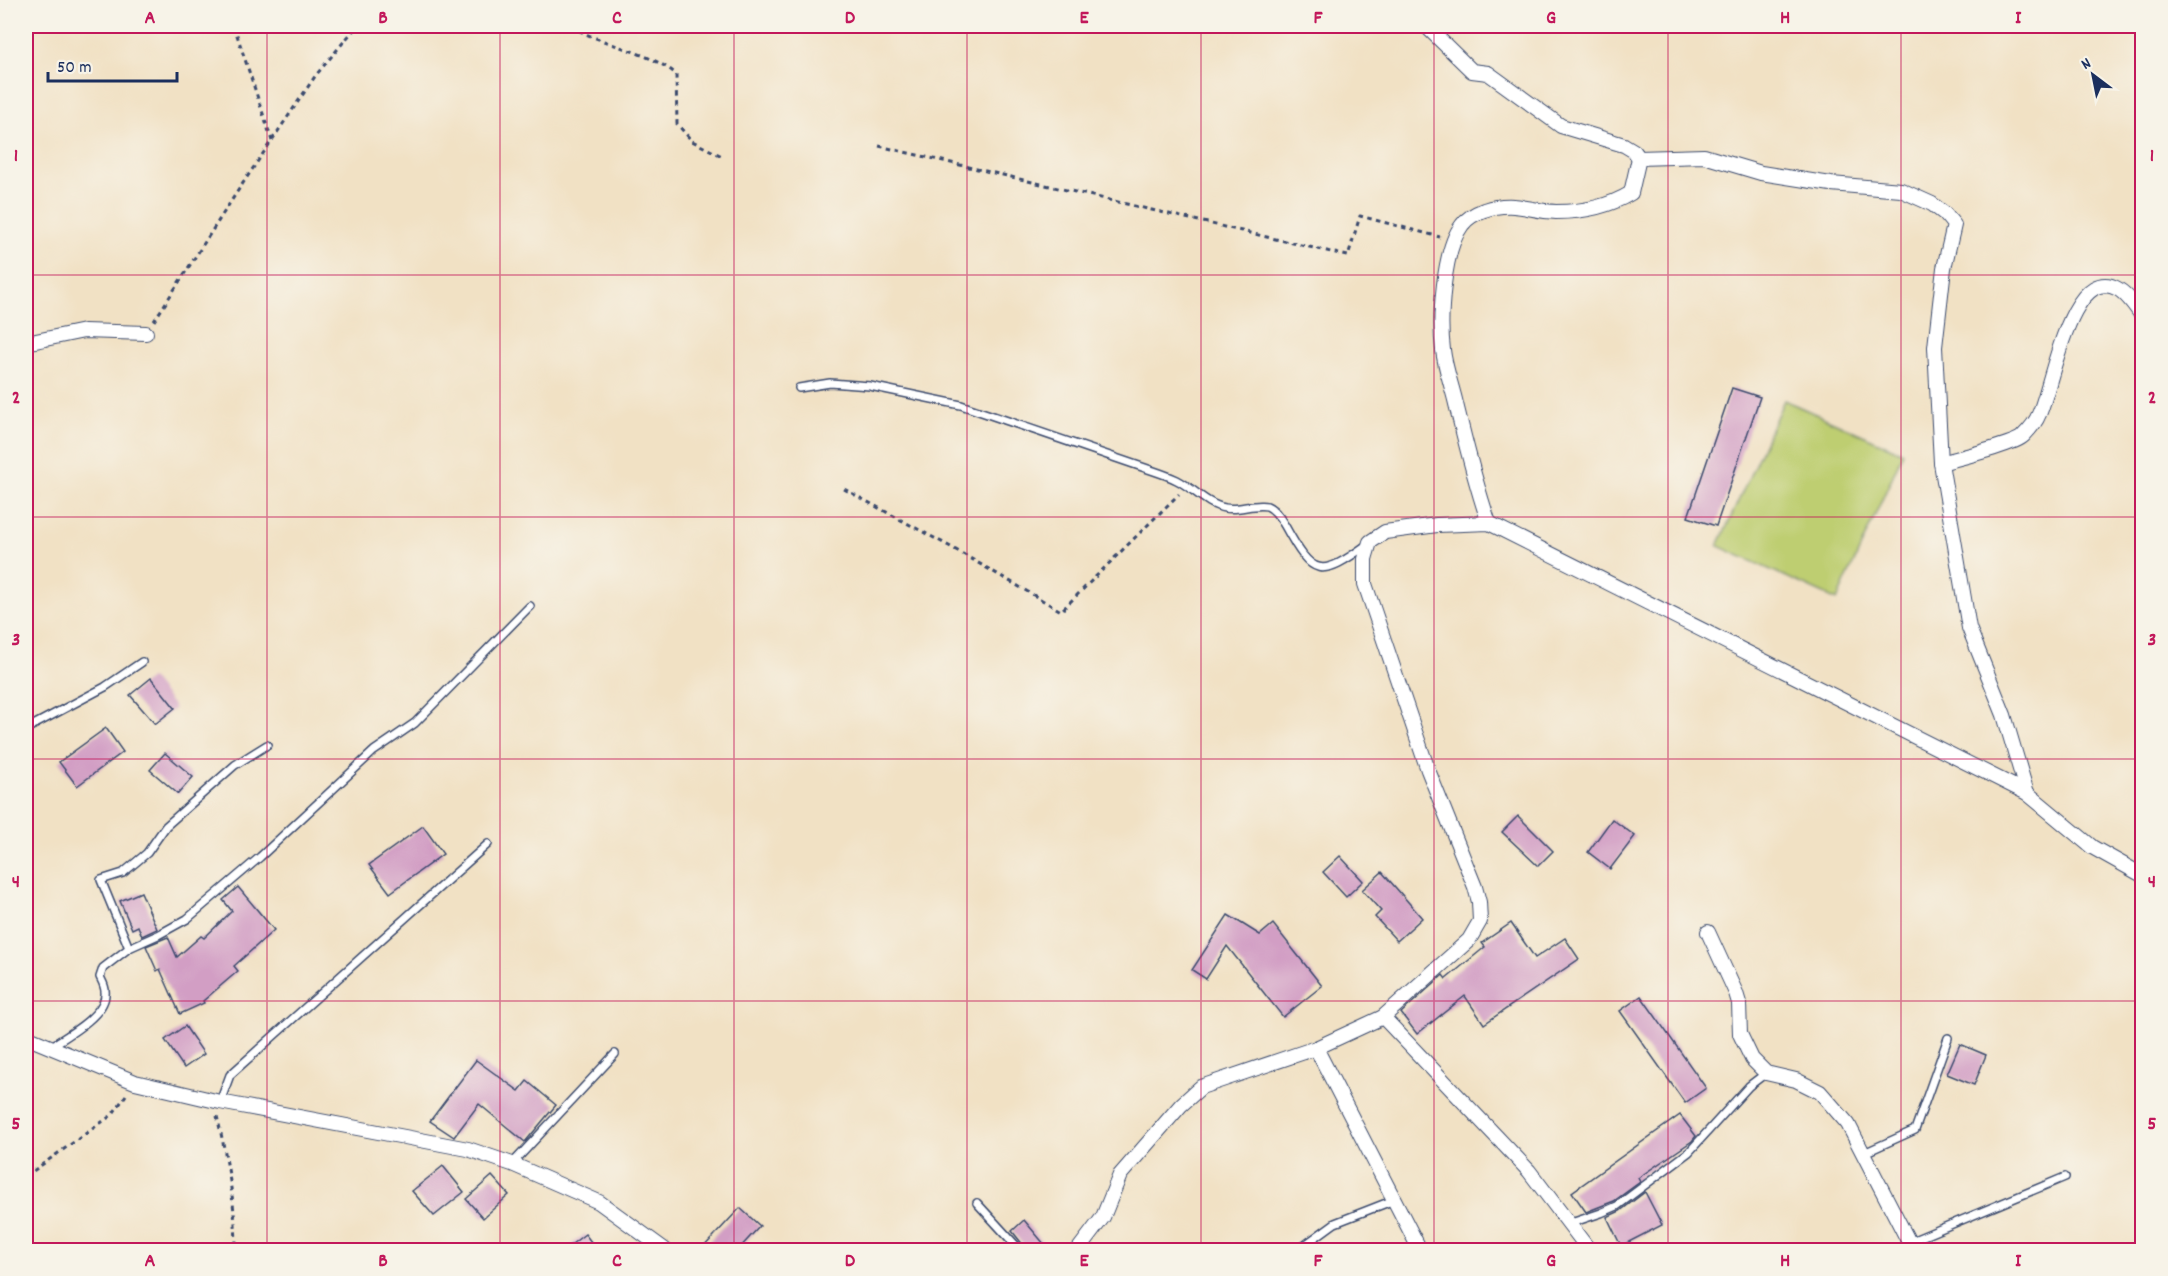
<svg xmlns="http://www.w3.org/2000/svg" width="2168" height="1276" font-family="Dekko,sans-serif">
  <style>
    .green { fill: #bece71; stroke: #6c7e68; stroke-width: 1.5 }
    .building { fill: #d29ec4 }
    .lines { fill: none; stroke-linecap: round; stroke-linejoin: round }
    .service-casing { stroke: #3b4a6d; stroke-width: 10 }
    .minor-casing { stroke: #3b4a6d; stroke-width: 16 }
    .path { stroke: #3b4a6d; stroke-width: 3; stroke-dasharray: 4.5 4.5; stroke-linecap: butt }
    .service { stroke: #fff; stroke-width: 7 }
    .minor { stroke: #fff; stroke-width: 14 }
    .grid { fill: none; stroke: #c2185b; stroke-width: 1.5; stroke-opacity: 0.55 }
    .neatline { fill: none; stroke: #c2185b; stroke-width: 2 }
    .grid-label { font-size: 20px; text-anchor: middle; font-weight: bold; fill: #c2185b }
  </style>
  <rect width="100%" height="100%" fill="#f7f3e8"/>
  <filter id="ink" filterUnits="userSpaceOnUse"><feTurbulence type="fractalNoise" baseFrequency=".0167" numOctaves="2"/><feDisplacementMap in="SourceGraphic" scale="12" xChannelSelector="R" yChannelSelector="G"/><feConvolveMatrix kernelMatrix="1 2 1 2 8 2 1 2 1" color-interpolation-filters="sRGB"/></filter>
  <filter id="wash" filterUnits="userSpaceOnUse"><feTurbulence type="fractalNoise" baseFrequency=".008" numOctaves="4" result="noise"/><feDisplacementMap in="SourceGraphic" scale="24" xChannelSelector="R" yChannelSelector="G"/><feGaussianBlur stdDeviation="1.35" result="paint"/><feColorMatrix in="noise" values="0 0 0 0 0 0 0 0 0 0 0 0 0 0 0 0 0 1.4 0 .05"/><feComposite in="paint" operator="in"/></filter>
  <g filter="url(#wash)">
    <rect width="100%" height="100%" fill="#f1e1c4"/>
    <polygon class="green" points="1784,400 1903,453 1837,600 1718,546"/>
    <g id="blocks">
      <g class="building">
        <polygon points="1732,388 1760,397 1716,526 1688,517"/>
        <polygon points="151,678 175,708 155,724 130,695"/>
        <polygon points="106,728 123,752 77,786 59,762"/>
        <polygon points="165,753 193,777 178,794 150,770"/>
        <polygon points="1518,816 1553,851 1538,866 1502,832"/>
        <polygon points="1612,819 1635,836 1610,869 1588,852"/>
        <polygon points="423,826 443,854 390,893 369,865"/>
        <polygon points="1340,856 1363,881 1346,897 1323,872"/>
        <polygon points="1382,872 1422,918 1397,941 1375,917 1381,911 1362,890"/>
        <polygon points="238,887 274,930 234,966 238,971 203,1001 204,1003 180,1014 160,969 157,971 146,946 168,937 177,957 201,936 204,938 232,911 223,900"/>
        <polygon points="141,892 157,929 142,936 138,926 132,929 120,901"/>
        <polygon points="1228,915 1260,935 1273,924 1322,986 1283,1017 1227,946 1206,979 1192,970"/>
        <polygon points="1511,923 1535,958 1565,938 1579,959 1484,1024 1465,996 1417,1034 1401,1013 1443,975 1446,979 1485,947 1482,943"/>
        <polygon points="1641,996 1706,1088 1685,1103 1620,1011"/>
        <polygon points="185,1026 204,1054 184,1068 165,1040"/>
        <polygon points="1960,1044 1986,1055 1974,1085 1947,1074"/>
        <polygon points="476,1060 519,1091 527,1081 556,1105 525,1142 479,1104 454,1137 430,1121"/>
        <polygon points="1680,1115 1696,1136 1692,1141 1638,1178 1640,1182 1614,1201 1586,1212 1572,1192"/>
        <polygon points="443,1166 464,1192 434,1216 412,1191"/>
        <polygon points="492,1176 509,1195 483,1218 466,1199"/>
        <polygon points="1645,1192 1662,1225 1621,1246 1607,1217 1620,1211"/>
        <polygon points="740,1208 760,1226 737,1251 700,1251"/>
        <polygon points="1024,1220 1050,1251 1028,1251 1012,1231"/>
        <polygon points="585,1234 598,1251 563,1251"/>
      </g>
    </g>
  </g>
  <g filter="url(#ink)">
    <use href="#blocks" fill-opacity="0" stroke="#3b4a6d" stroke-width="1.5"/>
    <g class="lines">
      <g class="service-casing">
        <g id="service">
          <path d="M799,388L830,383L870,386L961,405L1151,470C1160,473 1169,476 1177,480C1193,488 1207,505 1225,508C1238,511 1254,503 1267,506C1275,509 1281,519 1285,526C1313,577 1320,579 1368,544"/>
          <polyline points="26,729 105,687 142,662"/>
          <polyline points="129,948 101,880 123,873 147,853 166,826 235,765 267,745"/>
          <path d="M50,1047C65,1037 104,1016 105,995C106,988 103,983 100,977L103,968L129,948L158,935L187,919L260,857L374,751L415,723L530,606"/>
          <polyline points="220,1102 230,1075 488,844"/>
          <polyline points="1864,1153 1915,1130 1948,1038"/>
          <polyline points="512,1164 615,1054"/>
          <polyline points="977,1203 1020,1250"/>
          <polyline points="1568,1224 1601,1213 1617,1206 1689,1152 1749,1086 1766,1073"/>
          <polyline points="2141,1240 2142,1243"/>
          <polyline points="1909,1242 2065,1177"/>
          <polyline points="1298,1250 1335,1223 1394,1200"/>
        </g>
      </g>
      <g class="minor-casing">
        <g id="minor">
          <polyline points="1426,26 1472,71 1488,73 1561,126 1624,145 1634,151 1639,158 1704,156 1761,173 1831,184 1901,190 1932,204 1945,214 1954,225 1944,268 1935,347 1941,463 1969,628 2004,715 2027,793"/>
          <polyline points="26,343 84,331 146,333"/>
          <path d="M1941,463C1955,459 2016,444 2023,436C2029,430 2036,422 2039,414C2051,390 2071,261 2118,289C2128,295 2136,307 2142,316"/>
          <path d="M1489,523C1475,483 1466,444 1456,404C1452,386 1445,368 1443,350C1439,319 1443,250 1462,225C1467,218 1476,213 1484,210C1514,200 1528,211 1556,212C1583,212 1608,207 1631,193L1639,158"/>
          <polyline points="1708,932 1736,993 1739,1003 1740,1034 1752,1059 1766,1073 1796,1080 1820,1092 1848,1124 1913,1250"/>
          <polyline points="1383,1017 1529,1171 1589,1250"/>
          <polyline points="26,1037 135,1082 220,1102 468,1149 512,1164 599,1202 665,1250"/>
          <polyline points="1316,1048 1420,1250"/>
          <polyline points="1078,1250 1103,1217 1120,1175 1181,1105 1201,1087 1316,1048 1383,1017 1469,940 1480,921 1479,902 1475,887 1428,770 1365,584 1365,559 1370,542 1385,532 1437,525 1489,523 2027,793 2092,847 2142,875"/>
        </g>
      </g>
      <g class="path">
        <polyline points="234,26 272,141"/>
        <path d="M571,26C602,45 648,51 676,74L677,124L692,141L724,157"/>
        <polyline points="879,146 1348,256 1360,216 1440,237"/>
        <polyline points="154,321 237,192 316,75 357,26"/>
        <polyline points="844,489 949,546 1061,611 1179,494"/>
        <path d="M217,1116C227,1158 236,1208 236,1250"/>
        <polyline points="26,1176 112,1115 126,1095"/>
      </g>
      <use href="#service" class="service"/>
      <use href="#minor" class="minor"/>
    </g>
  </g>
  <path class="grid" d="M267,26V1250M500,26V1250M734,26V1250M967,26V1250M1201,26V1250M1434,26V1250M1668,26V1250M1901,26V1250M26,275H2142M26,517H2142M26,759H2142M26,1001H2142"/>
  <rect width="2168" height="1276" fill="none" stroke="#f7f3e8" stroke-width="66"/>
  <g transform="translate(2093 75) rotate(328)" stroke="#f7f3e8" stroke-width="4.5" paint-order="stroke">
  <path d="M0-4.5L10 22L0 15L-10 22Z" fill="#1b2f5e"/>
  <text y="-9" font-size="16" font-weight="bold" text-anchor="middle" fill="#1b2f5e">N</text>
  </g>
  <path d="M48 72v9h129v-9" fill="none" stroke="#1b2f5e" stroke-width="3"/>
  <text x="57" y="72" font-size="18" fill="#1b2f5e" stroke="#f7f3e8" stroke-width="4.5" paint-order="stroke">50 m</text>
  <rect x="33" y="33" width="2102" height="1210" class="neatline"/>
  <g class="grid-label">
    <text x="150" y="23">A</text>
    <text x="383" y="23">B</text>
    <text x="617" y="23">C</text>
    <text x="850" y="23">D</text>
    <text x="1084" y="23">E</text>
    <text x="1318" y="23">F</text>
    <text x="1551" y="23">G</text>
    <text x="1785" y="23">H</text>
    <text x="2018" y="23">I</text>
    <text x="16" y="161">1</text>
    <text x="2152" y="161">1</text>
    <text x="16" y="403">2</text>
    <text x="2152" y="403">2</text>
    <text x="16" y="645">3</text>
    <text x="2152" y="645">3</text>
    <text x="16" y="887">4</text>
    <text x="2152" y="887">4</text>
    <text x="16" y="1129">5</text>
    <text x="2152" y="1129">5</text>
    <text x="150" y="1266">A</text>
    <text x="383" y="1266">B</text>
    <text x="617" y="1266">C</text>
    <text x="850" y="1266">D</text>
    <text x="1084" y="1266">E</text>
    <text x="1318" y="1266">F</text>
    <text x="1551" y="1266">G</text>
    <text x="1785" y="1266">H</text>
    <text x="2018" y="1266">I</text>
  </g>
</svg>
